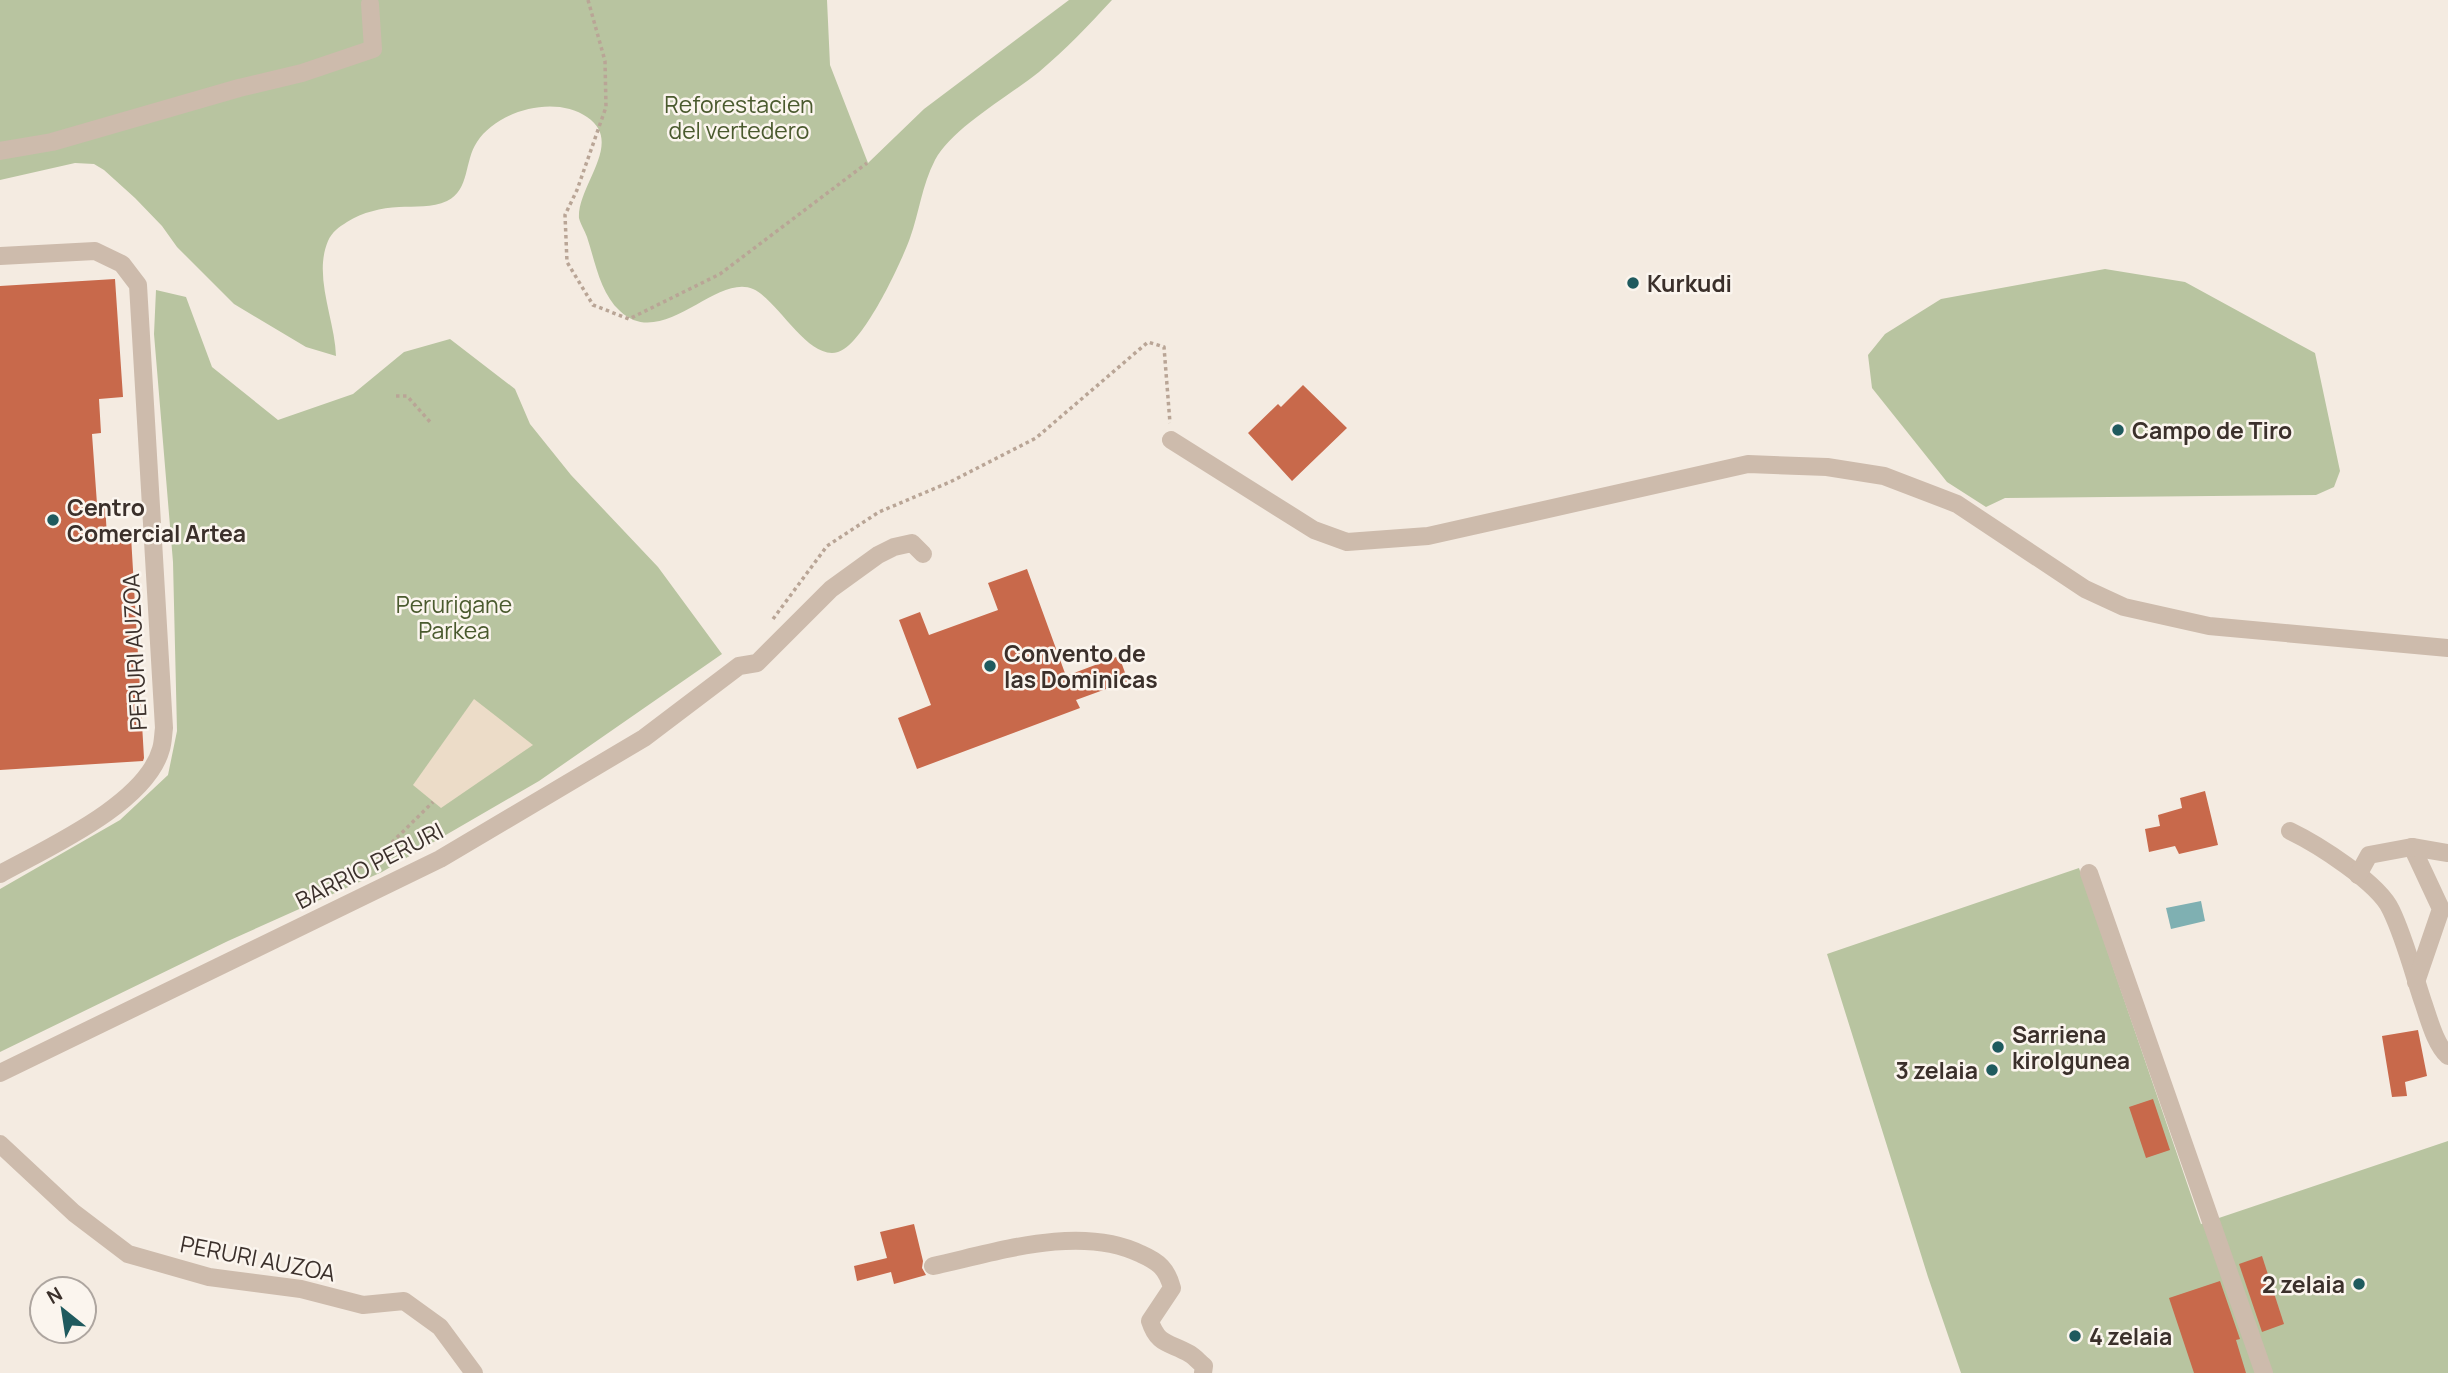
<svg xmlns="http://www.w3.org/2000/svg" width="2448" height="1373" font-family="Manrope,sans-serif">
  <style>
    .green { fill: #b8c4a0 }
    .plaza { fill: #ecdcc8 }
    .water { fill: #7fb0b2 }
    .building { fill: #c8694b }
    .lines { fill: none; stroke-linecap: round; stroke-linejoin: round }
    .path { stroke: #b9a596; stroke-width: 3.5; stroke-dasharray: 3.5 3.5; stroke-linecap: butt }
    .minor { stroke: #cdbbac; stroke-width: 18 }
    .poi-dot { fill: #1f5a5e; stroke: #fbf5ee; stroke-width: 2.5 }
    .labels { text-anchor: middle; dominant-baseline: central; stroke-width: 5; stroke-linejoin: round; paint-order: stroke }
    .park-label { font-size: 23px; fill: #4a5a2e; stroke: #fbf5ee }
    .poi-label { font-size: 23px; font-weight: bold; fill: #3b302b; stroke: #fbf5ee; text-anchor: start }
    .street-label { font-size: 23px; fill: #3b302b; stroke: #fbf5ee }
  </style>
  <rect width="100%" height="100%" fill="#f4ebe1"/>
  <g class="green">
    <path d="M0,0H827L830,65L868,163L924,109L1069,0H1112C1089,25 1065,50 1039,72C1009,96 952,128 935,160C922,185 919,213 910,238C901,263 863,345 838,352C808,361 778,300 753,289C716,273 662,351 620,311C600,293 595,261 587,237C585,231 580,223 579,218C577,186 625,142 587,117C555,95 498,110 477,142C464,161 470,190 447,201C432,208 415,206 399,207C381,208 363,212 347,222C339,227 332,232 328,241C313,276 335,320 336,356L306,347L234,304L177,247L162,226L135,198L104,170L94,164L75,163L0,180Z"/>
    <polygon points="2105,269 2185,282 2315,353 2340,471 2334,487 2316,495 2005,498 1986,507 1947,482 1872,388 1868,355 1885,334 1941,299"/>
    <polygon points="156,290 186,297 212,367 278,420 353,394 404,352 450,339 515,389 530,424 571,475 658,567 722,654 539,781 382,872 228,941 0,1052 0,889 120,820 168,775 177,731 173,562 154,334"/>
    <polygon points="2079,868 2201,1224 2448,1141 2448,1373 1961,1373 1928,1277 1827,954"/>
  </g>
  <polygon class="plaza" points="474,699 533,745 441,808 413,785"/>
  <polygon class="water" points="2201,901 2205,921 2171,929 2166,908"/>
  <g class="building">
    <polygon points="115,279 123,397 99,399 101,433 92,434 97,504 105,503 107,537 131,536 144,758 143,761 0,770 0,286"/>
    <polygon points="1303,385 1347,428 1292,481 1248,433 1278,404 1281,407"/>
    <polygon points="1027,569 1066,676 1119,656 1128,681 1076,700 1080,708 917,769 898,718 931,705 899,620 920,612 929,635 998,610 988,583"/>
    <polygon points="2205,791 2218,845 2179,854 2175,846 2149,852 2145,829 2160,826 2158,815 2182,808 2180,798"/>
    <polygon points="2418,1030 2427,1076 2405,1082 2407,1096 2392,1097 2382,1036"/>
    <polygon points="2153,1099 2170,1150 2146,1158 2129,1107"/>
    <polygon points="914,1224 923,1261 922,1268 926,1275 894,1284 891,1272 857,1281 854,1266 887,1258 880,1232"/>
    <polygon points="2262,1256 2284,1324 2262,1332 2239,1264"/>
    <polygon points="2220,1281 2240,1339 2236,1340 2246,1373 2194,1373 2169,1298"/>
  </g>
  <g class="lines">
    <g class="path">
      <polyline points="588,0 605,61 606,107 577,190 565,215 567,262 593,305 629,319 720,274 867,163"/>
      <polyline points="396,396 407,396 431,423"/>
      <polyline points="773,619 827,546 879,512 950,482 1036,438 1148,342 1164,347 1170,423"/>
      <polyline points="339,873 370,864 433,802"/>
    </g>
    <g class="minor">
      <polyline points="0,151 52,142 239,88 302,73 373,49 370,4"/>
      <path d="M0,256L95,251L122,264L138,285L164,728C163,735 163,743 161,749C146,804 47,848 0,874"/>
      <polyline points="1171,440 1314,530 1347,542 1428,536 1748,464 1827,467 1884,476 1957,504 2085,589 2124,607 2209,626 2448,648"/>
      <path d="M2290,831C2317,844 2379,883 2391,910C2405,939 2413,972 2423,1002C2429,1019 2435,1044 2448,1056"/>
      <polyline points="2412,847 2441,909 2416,982"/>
      <polyline points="2089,873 2264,1373"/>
      <polyline points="2358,875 2369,855 2412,847 2448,853"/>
      <polyline points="0,1073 440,859 644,738 739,666 757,663 831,589 878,555 894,547 912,543 923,554"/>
      <polyline points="0,1144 74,1213 128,1254 209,1277 301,1289 363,1305 404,1301 440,1327 474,1373"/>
      <path d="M933,1266C997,1252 1080,1224 1141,1254C1159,1262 1167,1269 1172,1288L1150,1321C1158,1346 1170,1342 1190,1354C1195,1357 1199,1362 1204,1366L1203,1373"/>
    </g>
  </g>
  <g class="poi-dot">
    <circle cx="1633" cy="283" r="7"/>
    <circle cx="2118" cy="430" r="7"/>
    <circle cx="53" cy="520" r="7"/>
    <circle cx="990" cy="666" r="7"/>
    <circle cx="1998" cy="1047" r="7"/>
    <circle cx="1992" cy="1070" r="7"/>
    <circle cx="2359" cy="1284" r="7"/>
    <circle cx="2075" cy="1336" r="7"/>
  </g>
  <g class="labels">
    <g class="park-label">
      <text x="739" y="104">Reforestacien<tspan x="739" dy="26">del vertedero</tspan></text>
      <text x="454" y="604">Perurigane<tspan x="454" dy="26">Parkea</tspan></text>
    </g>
    <g class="poi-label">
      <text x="1647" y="283">Kurkudi</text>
      <text x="2132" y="430">Campo de Tiro</text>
      <text x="67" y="507">Centro<tspan x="67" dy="26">Comercial Artea</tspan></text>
      <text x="1004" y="653">Convento de<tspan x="1004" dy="26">las Dominicas</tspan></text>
      <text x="2012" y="1034">Sarriena<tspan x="2012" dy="26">kirolgunea</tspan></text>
      <text x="1978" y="1070" text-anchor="end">3 zelaia</text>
      <text x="2345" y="1284" text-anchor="end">2 zelaia</text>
      <text x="2089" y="1336">4 zelaia</text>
    </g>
    <g class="street-label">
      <text transform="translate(134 652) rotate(-93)">PERURI AUZOA</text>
      <text transform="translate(369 865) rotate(-27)">BARRIO PERURI</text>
      <text transform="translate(258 1258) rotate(11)">PERURI AUZOA</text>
    </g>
  </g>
  <g transform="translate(63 1310) rotate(330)"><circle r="33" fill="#fbf5ee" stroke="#aea6a0" stroke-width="2"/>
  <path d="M0-5L12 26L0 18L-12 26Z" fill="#1f5a5e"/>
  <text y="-10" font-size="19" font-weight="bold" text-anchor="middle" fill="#3b302b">N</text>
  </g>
</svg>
